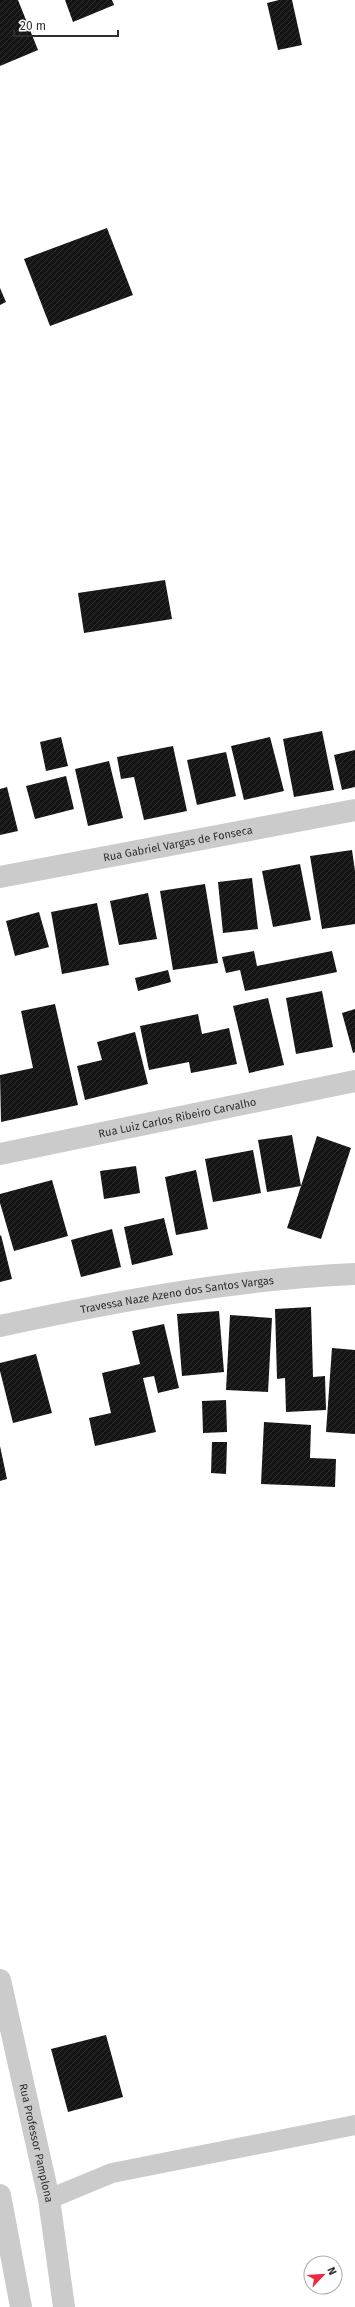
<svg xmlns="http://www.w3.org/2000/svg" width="355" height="2307" font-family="'Fira Sans',sans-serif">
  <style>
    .building { fill: url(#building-hatch) }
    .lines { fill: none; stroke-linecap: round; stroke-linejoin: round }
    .service { stroke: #cbcbcb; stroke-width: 20 }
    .minor { stroke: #cbcbcb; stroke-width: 22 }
    .labels { text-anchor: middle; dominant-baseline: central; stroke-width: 4; stroke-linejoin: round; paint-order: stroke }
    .street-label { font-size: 11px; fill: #2e2e2e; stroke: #fff }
  </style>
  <defs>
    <pattern id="building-hatch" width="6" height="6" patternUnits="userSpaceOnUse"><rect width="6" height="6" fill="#151515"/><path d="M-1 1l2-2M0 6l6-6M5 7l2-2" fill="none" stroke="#2f2f2f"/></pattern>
  </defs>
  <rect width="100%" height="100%" fill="#fff"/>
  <g class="building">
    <polygon points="0,0 18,0 38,50 0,66"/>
    <polygon points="65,0 112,0 114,5 73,22"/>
    <polygon points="279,0 292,0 302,45 278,50 267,3"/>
    <polygon points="107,228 133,295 50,326 24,259"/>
    <polygon points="0,288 6,302 0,305"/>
    <polygon points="165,580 172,619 84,633 78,593"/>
    <polygon points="322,731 334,790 294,797 283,739"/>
    <polygon points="61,737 68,766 46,771 40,742"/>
    <polygon points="270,737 284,791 244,800 231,746"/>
    <polygon points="173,746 187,811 144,820 134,777 121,779 117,757"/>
    <polygon points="355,750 355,787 342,790 334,755"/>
    <polygon points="226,752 236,796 197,805 187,760"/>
    <polygon points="109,761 123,818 88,826 75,769"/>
    <polygon points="66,776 74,809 35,819 26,786"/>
    <polygon points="7,787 18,831 0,835 0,789"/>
    <polygon points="352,850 355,871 355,924 322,929 310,856"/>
    <polygon points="300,864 311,920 273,927 262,871"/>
    <polygon points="252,878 258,929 223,933 218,882"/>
    <polygon points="205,884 218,963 173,970 160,891"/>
    <polygon points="148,893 157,939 119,945 110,901"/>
    <polygon points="97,903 109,965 62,974 51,912"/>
    <polygon points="39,912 49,947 15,956 6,921"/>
    <polygon points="254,951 257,966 332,951 337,972 245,991 240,970 226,973 222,957"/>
    <polygon points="168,970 171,982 138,991 135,978"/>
    <polygon points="322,991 333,1047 296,1054 286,998"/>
    <polygon points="268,998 284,1065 249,1073 233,1006"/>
    <polygon points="55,1004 78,1105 1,1122 0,1075 33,1068 21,1011"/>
    <polygon points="355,1009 355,1052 353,1053 342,1013"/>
    <polygon points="198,1014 202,1034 229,1028 237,1064 191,1073 189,1062 149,1070 140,1026"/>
    <polygon points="135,1032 148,1084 85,1100 77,1066 102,1060 97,1042"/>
    <polygon points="292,1135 301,1186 317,1136 351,1148 321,1239 287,1228 301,1186 267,1192 258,1140"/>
    <polygon points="253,1150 261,1193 213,1202 205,1159"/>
    <polygon points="136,1166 140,1193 104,1199 100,1171"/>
    <polygon points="196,1170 208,1229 176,1235 165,1177"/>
    <polygon points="52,1180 68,1236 14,1251 0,1203 0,1194"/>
    <polygon points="164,1218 173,1255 132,1265 124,1227"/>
    <polygon points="112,1229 121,1267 81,1277 71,1240"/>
    <polygon points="1,1235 12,1279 0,1282 0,1236"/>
    <polygon points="311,1307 313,1377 325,1376 326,1410 286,1412 285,1378 277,1379 275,1309"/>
    <polygon points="219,1311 224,1372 182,1376 177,1314"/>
    <polygon points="230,1315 272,1318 268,1392 226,1390"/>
    <polygon points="164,1324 179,1388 158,1393 154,1376 143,1378 156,1432 95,1446 89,1418 111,1413 102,1373 140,1364 132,1331"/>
    <polygon points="332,1348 355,1350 355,1434 326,1432"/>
    <polygon points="36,1354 52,1413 13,1423 0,1371 0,1363"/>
    <polygon points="226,1400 227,1432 203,1433 202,1401"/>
    <polygon points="264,1422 311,1425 310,1458 336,1459 335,1487 261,1484"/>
    <polygon points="212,1442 227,1442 226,1474 211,1473"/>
    <polygon points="0,1446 7,1479 0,1481"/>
    <polygon points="106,2035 123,2097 68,2112 51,2049"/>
  </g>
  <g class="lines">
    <polyline class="service" points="49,2199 112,2173 355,2125"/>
    <g class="minor">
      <path id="s1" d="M0,877L355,810"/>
      <path id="s2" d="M0,1154L355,1081"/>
      <path id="s3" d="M0,1326C117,1301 236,1279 355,1274"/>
      <path id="s4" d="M0,1980L49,2199L64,2307"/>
      <polyline points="0,2195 21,2307"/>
    </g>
  </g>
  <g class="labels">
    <g class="street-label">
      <text stroke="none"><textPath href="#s1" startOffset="181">Rua Gabriel Vargas de Fonseca</textPath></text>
      <text stroke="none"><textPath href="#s2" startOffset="181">Rua Luiz Carlos Ribeiro Carvalho</textPath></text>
      <text stroke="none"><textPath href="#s3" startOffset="180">Travessa Naze Azeno dos Santos Vargas</textPath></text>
      <text stroke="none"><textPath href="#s4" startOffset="167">Rua Professor Pamplona</textPath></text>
    </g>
  </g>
  <g transform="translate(323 2275) rotate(65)"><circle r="19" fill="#ffffff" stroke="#ababab"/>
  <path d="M0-3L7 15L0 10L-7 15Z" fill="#ed2844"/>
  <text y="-6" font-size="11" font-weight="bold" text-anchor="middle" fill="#2e2e2e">N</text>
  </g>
  <path d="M14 30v6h104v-6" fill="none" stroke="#2e2e2e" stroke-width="2"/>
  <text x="20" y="30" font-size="12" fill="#2e2e2e" stroke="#ffffff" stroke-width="3" paint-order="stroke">20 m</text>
</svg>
